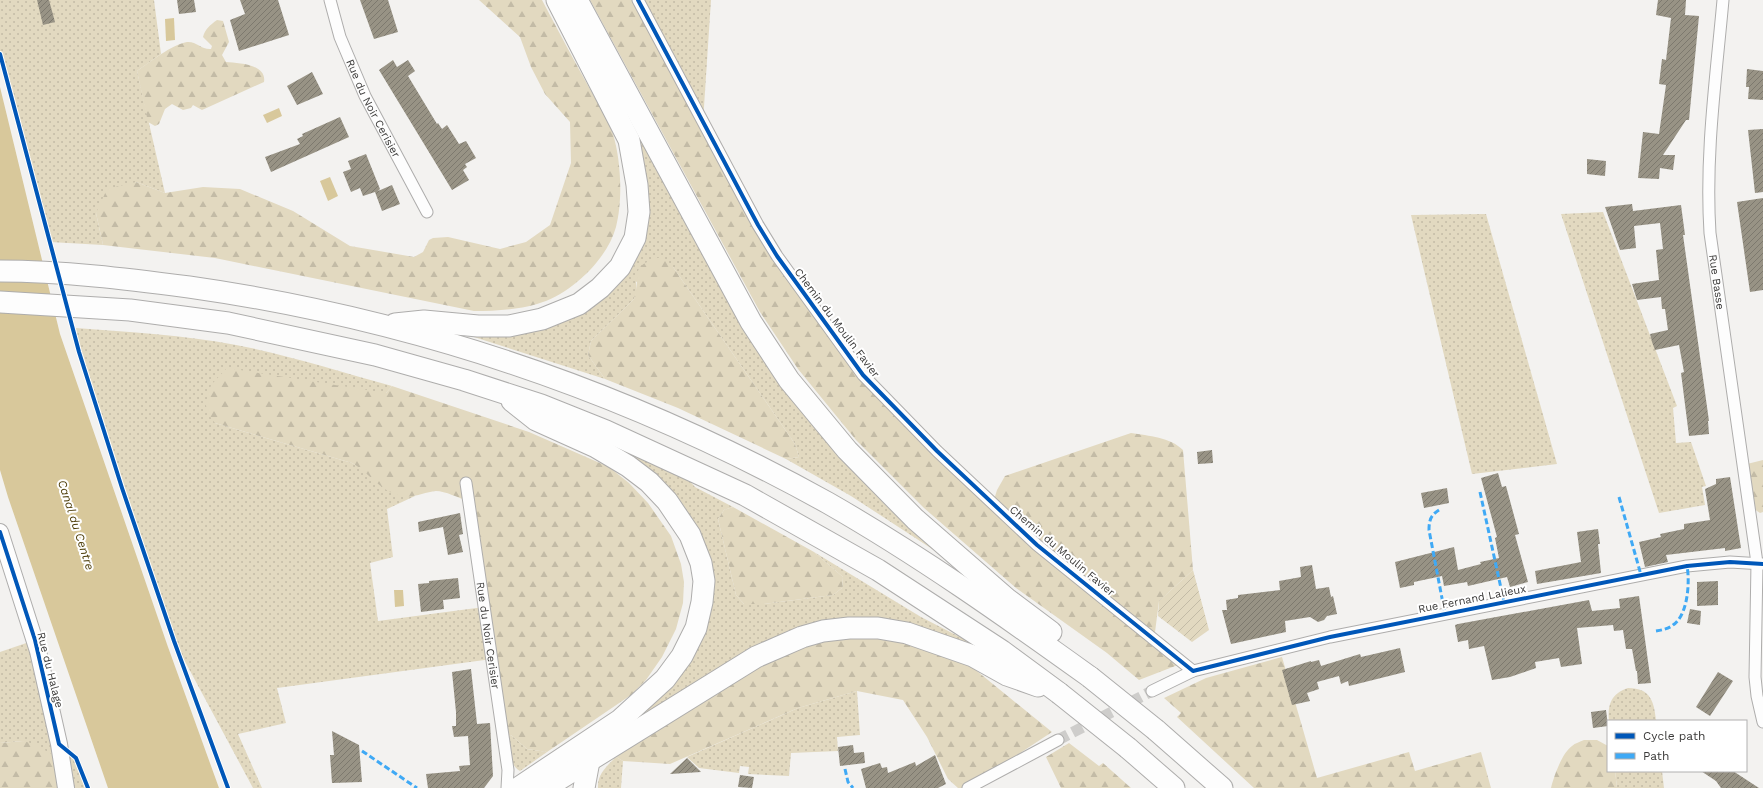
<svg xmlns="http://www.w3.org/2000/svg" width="1763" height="788" font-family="'Work Sans',sans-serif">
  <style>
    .grass { fill: url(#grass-dots) }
    .forest { fill: url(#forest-firs) }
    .garden { fill: url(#garden-furrows) }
    .water { fill: #d8c89b }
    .building { fill: url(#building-hatch) }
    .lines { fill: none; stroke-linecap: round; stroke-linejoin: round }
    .street-tunnel { stroke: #cecdcb; stroke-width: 11; stroke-dasharray: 11 5.5; stroke-linecap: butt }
    .street-casing { stroke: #aeadac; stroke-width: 13 }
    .secondary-casing { stroke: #aeadac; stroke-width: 18 }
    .highway-casing { stroke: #aeadac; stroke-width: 23 }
    .street { stroke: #fdfdfd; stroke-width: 11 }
    .secondary { stroke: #fdfdfd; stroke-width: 16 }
    .highway { stroke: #fdfdfd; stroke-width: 21 }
    .highway-bridge-casing { stroke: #aeadac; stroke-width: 23; stroke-linecap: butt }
    .highway-bridge { stroke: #fdfdfd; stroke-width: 21 }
    .quiet { stroke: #3fa9f5; stroke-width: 3; stroke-dasharray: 6 3; stroke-linecap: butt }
    .cycleway-casing { stroke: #fff; stroke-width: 6 }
    .cycleway { stroke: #0057b8; stroke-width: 4 }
    .labels { text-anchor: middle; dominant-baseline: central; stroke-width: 4; stroke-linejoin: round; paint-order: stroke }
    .street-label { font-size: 11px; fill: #3b3a39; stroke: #fff }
    .water-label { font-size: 12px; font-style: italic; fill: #4d3d08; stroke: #fff }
  </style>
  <defs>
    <pattern id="grass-dots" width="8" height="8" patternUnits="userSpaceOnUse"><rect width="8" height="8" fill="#e2d9c0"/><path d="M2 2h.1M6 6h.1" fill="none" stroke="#c3bba6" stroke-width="1.8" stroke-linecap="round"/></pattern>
    <pattern id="forest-firs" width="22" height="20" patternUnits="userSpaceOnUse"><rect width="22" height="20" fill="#e2d9c0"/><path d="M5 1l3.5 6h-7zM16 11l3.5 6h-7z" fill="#c3bba6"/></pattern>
    <pattern id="garden-furrows" width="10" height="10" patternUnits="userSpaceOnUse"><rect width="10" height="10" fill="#e2d9c0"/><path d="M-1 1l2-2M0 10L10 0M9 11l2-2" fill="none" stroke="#c3bba6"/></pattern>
    <pattern id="building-hatch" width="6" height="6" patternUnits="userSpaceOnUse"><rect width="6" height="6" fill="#989385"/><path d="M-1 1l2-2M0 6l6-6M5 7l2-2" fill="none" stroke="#7d796e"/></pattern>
  </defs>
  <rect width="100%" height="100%" fill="#f3f2f0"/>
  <g class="grass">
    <polygon points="0,0 154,0 161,54 137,71 165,193 136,182 96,213 103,245 50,242 0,54"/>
    <polygon points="638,0 711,0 703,122"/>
    <polygon points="619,98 745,324 972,575 851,496 786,459 799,457 795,444 673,267 636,282 637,291 634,299 591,341 588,355 605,379 452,330 545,327 640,238"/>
    <polygon points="1603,212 1677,406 1673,408 1676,443 1691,442 1706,486 1702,487 1705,505 1659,513 1561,214"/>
    <polygon points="1486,214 1557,464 1472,474 1411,215"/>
    <path d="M76,328C129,332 184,335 236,345C289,355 341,372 392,386L386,393L215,423L352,463C379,477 380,496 415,496L387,509L393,557L370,563L378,621L484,607L492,659L277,688L286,723L238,734L262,788H253L174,641L122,488L79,352Z"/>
    <polygon points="608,441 686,477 695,487 733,507 724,510 718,519 736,595 744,604 764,604 833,595 842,588 843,577 814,552 921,617 987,651 624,728 674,677 710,561"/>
    <polygon points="35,640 59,744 76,758 88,788 66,788 23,741 0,743 0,652"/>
    <path d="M1628,688C1651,688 1654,702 1656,721H1609C1607,704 1612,693 1628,688Z"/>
    <polygon points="857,691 860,735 837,737 838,751 791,753 789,776 748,774 749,767 740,766 739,773 699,768 687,757 798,708"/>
    <path d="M511,735L527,749L547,752L520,771C508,764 509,748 507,736Z"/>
    <path d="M616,757L623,761L621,788H598C597,774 607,766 616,757Z"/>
    <polygon points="1615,771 1662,771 1664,788 1617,788"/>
  </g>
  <g class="forest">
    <path d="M479,0H542C558,30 574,61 591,91C598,104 609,119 613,134C621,160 623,200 616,227C607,260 570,295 537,304C516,310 495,311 474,311L215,258L103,245L96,213L107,189L136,182L165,193L203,187L240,189L293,211L350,246L414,257L423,252L429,240L433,238L448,237L500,249L526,242L550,225L571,163L570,122L545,94L531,67L520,37Z"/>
    <path d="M590,0H638L758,225L863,375L993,503L997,490L1005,476L1131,433C1149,436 1170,437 1183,450L1193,570L1159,601L1154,640L1183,663L1139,680L1107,653L1016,588L924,508L856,440L798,369L760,312Z"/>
    <path d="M217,20L223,21L229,42L222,55L226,62C239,63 267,64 264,82L202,110L193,105L191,108L183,110L172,104L165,109L159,124L155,126L148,122L137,71C150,62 171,45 187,42C196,41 202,50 211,49L212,46L203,37C205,29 210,25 217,20Z"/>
    <path d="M661,257L673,267L795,444L799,457L786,459L678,408L605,379L588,355L591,341L634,299C643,274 626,267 661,257Z"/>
    <path d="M227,368L386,393L392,386L529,432L609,467L629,483L648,503L671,536L681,564L684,582L683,603L676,629L662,657L646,680L631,695L547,752L527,749L511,735L507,736L468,501C459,498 445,491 436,491C425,492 414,498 403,496C381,493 370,473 352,463L215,423L205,410L211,385Z"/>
    <polygon points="1763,460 1763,512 1760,513 1754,509 1747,464"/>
    <polygon points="733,507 814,552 843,577 842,588 833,595 764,604 744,604 736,595 718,519 724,510"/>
    <polygon points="876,636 905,642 972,667 1052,732 967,788 958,788 948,779 927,737 903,700 857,691 798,708 670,764 623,761 616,757 754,665 821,639"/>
    <polygon points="1282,657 1317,778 1409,752 1415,771 1481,752 1491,788 1254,788 1177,717 1181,713 1164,698 1206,678"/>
    <path d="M1584,740H1597L1608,746V771H1615L1617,788H1551C1554,776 1562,753 1572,746C1575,743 1580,742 1584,740Z"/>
    <polygon points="23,741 34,744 62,760 66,788 0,788 0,743"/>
    <polygon points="1069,743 1099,766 1103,763 1131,788 1061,788 1046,757"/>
  </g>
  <polygon class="garden" points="1193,570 1209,630 1192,642 1158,616 1159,601"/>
  <g class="water">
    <polygon points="174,18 175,40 166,41 165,19"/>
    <polygon points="0,87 60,334 168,647 219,788 108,788 8,497 0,470"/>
    <polygon points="279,108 282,116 267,123 263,115"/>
    <polygon points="330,177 338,196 328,201 320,181"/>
    <polygon points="394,590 403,590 404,606 395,607"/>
  </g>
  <g class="building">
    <polygon points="37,0 49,0 55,22 43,25"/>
    <polygon points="177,0 194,0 196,12 179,14"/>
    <polygon points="240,0 278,0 289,35 239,51 230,20 245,14"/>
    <polygon points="360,0 388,0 398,32 374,39"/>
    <polygon points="1658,0 1686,0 1685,15 1699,16 1689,120 1686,120 1663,155 1675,155 1673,170 1660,168 1659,179 1638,178 1643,132 1659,134 1666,85 1659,84 1662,59 1666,60 1671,18 1656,15"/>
    <polygon points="393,60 397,67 408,60 415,71 408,76 437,124 438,123 442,129 447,125 459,144 466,141 476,158 465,164 467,167 463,170 469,180 452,190 379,70"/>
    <polygon points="1747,69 1763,71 1763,100 1748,99 1749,87 1746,87"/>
    <polygon points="312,72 323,94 297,105 287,86"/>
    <polygon points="340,117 349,137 271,172 265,157 300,144 297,139 303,136 302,134"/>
    <polygon points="1763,129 1763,192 1755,193 1748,130"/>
    <polygon points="366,154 380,189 378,191 392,185 400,204 382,211 375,192 363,196 360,188 351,192 343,172 351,169 348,161"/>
    <polygon points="1587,159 1606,161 1605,176 1587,174"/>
    <polygon points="1763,198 1763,290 1750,292 1737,202"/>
    <polygon points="1632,204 1633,211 1681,205 1685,235 1683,235 1709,421 1708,421 1709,434 1689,436 1681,373 1684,372 1679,345 1655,350 1652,342 1650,334 1668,330 1665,309 1662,309 1661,297 1637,300 1632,284 1659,280 1656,250 1663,249 1660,223 1634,226 1636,248 1620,250 1605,207"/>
    <polygon points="1212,450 1213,463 1198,464 1197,452"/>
    <polygon points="1498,473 1502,487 1506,486 1519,534 1515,535 1528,582 1510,587 1507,577 1468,586 1467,582 1444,586 1442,576 1414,582 1414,585 1400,588 1395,562 1454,547 1458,570 1481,564 1480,562 1499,558 1495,538 1497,537 1481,478"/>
    <polygon points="1730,477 1741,548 1725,551 1725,548 1666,555 1668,562 1645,567 1639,542 1661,537 1660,534 1684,529 1684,524 1710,520 1705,489 1716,484 1716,479"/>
    <polygon points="1447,488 1449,503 1424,508 1421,493"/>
    <polygon points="460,513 463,534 459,535 463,552 448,555 443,527 419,532 418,522"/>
    <polygon points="1598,529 1600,544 1598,544 1601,573 1537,584 1535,571 1581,562 1577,532"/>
    <polygon points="1312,565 1316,589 1329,587 1331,597 1333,596 1337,614 1327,616 1324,620 1318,622 1310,617 1285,621 1286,632 1231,644 1222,610 1227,610 1226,600 1238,598 1238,595 1280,590 1279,581 1301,577 1300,567"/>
    <polygon points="458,578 460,598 443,600 444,609 421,612 418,584 429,583 429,581"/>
    <polygon points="1718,581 1718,605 1697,606 1697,582"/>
    <polygon points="1639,596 1651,683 1638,684 1637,671 1636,671 1632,649 1626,649 1623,630 1614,631 1613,625 1577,628 1582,664 1561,667 1559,658 1535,662 1536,668 1510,677 1492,680 1484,646 1469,649 1468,640 1458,642 1455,625 1458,624 1589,600 1592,611 1620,608 1619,599"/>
    <polygon points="1690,609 1701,611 1700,625 1687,623"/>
    <polygon points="1400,648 1405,672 1349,686 1348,681 1341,684 1339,676 1317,682 1319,689 1307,693 1310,701 1292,705 1282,670 1311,661 1311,662 1319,660 1321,666 1360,654 1361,657"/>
    <polygon points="471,669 477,724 490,723 493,776 484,788 428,788 426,774 460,771 459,766 470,765 468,736 454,737 452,726 456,726 456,712 452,672"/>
    <polygon points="1718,672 1733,681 1710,716 1696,707"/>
    <polygon points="1606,710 1608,726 1593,728 1591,712"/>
    <polygon points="332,731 359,745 362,782 332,783 330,755 334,755"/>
    <polygon points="853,745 854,753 864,752 865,763 840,766 838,747"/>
    <polygon points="935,755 946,784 938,788 866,788 861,769 880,763 882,768 887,767 888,773 915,762 916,766"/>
    <polygon points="687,758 701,772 670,774"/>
    <polygon points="1701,771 1733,771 1759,788 1721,788 1716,781"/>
    <polygon points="740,775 754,777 752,788 738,787"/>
  </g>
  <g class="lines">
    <polyline class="street-tunnel" points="1058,740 1152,691"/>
    <g class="street-casing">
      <g id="street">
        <path id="s1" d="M330,0L340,37L365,96L427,212"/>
        <polyline points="638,0 758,225 777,256 863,375 937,451 1037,545 1193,671"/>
        <path id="s2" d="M1723,0C1716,78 1705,155 1710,233L1757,563L1755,677L1757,696L1763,722"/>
        <path id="s3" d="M466,483L508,770L507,788"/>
        <polyline points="1152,691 1193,671 1330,637 1687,566 1730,562 1763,564"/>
        <polyline points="968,788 1058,740"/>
      </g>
    </g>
    <g class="secondary-casing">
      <polyline id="secondary" points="0,532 38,651 59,744 66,788"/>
    </g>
    <g class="highway-casing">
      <g id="highway">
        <polyline points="577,0 751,322 789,380 847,450 915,519 1007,599 1051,632"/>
        <path d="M0,271C63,271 127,279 189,287C414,319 630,393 828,503C919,555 1005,616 1090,677"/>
        <polyline points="0,302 130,310 228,323 375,355 464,380 541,405 606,431 745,495 878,570 1002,651 1059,693"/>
        <polyline points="395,324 424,321 478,326 509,326 542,319 579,304 600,288 620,267 635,238 639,212 637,185 629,140 557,0"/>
        <polyline points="512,401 536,420 596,447 628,466 649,482 667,501 690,535 701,563 704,581 702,602 696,628 682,656 665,679 620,720 518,788"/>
        <polyline points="1156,730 1222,788"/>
        <polyline points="1128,748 1174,788"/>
        <polyline points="545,788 756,657 802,637 823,631 849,628 878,628 907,633 973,656 1007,675 1038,686"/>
        <polyline points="584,788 589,761"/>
      </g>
    </g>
    <use href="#street" class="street"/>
    <use href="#secondary" class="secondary"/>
    <use href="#highway" class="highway"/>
    <g class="highway-bridge-casing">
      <g id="highway-bridge">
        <polyline points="1090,677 1156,730"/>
        <polyline points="1059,693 1128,748"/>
      </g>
    </g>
    <use href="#highway-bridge" class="highway-bridge"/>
    <g class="quiet">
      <polyline points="1480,492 1504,602"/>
      <polyline points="1619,497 1641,575"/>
      <path d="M1439,510C1431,515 1429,520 1429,530L1445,614"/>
      <path d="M1656,631C1662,630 1668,629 1673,625C1688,615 1690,582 1687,566"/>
      <polyline points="362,751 417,788"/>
      <polyline points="845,769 848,782 853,788"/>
    </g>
    <g class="cycleway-casing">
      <g id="cycleway">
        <polyline points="638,0 758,225 777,256 863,375 937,451 1037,545 1193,671 1330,637 1687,566 1730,562 1763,564"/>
        <polyline points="0,54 79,352 122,488 174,641 228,788"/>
        <polyline points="0,532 35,640 59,744 76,758 88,788"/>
      </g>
    </g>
    <use href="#cycleway" class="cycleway"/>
  </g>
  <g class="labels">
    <g class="street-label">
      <text stroke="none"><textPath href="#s1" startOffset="117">Rue du Noir Cerisier</textPath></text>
      <text stroke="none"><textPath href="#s2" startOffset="283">Rue Basse</textPath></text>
      <text transform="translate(837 323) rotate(53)">Chemin du Moulin Favier</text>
      <text transform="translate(1062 551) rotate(40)">Chemin du Moulin Favier</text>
      <text transform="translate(1472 599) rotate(-11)">Rue Fernand Lalieux</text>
      <text stroke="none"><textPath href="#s3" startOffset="154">Rue du Noir Cerisier</textPath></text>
      <text transform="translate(50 670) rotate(76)">Rue du Halage</text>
    </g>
    <g class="water-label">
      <text transform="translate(76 525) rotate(72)">Canal du Centre</text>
    </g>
  </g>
  <rect x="1607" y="720" width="140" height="52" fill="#ffffff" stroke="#b1b0b0"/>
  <rect x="1615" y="733" width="20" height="6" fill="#0057b8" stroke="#b1b0b0"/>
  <text x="1643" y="740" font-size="12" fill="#3b3a39">Cycle path</text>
  <rect x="1615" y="753" width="20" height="6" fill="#3fa9f5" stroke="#b1b0b0"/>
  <text x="1643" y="760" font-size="12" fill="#3b3a39">Path</text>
</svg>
